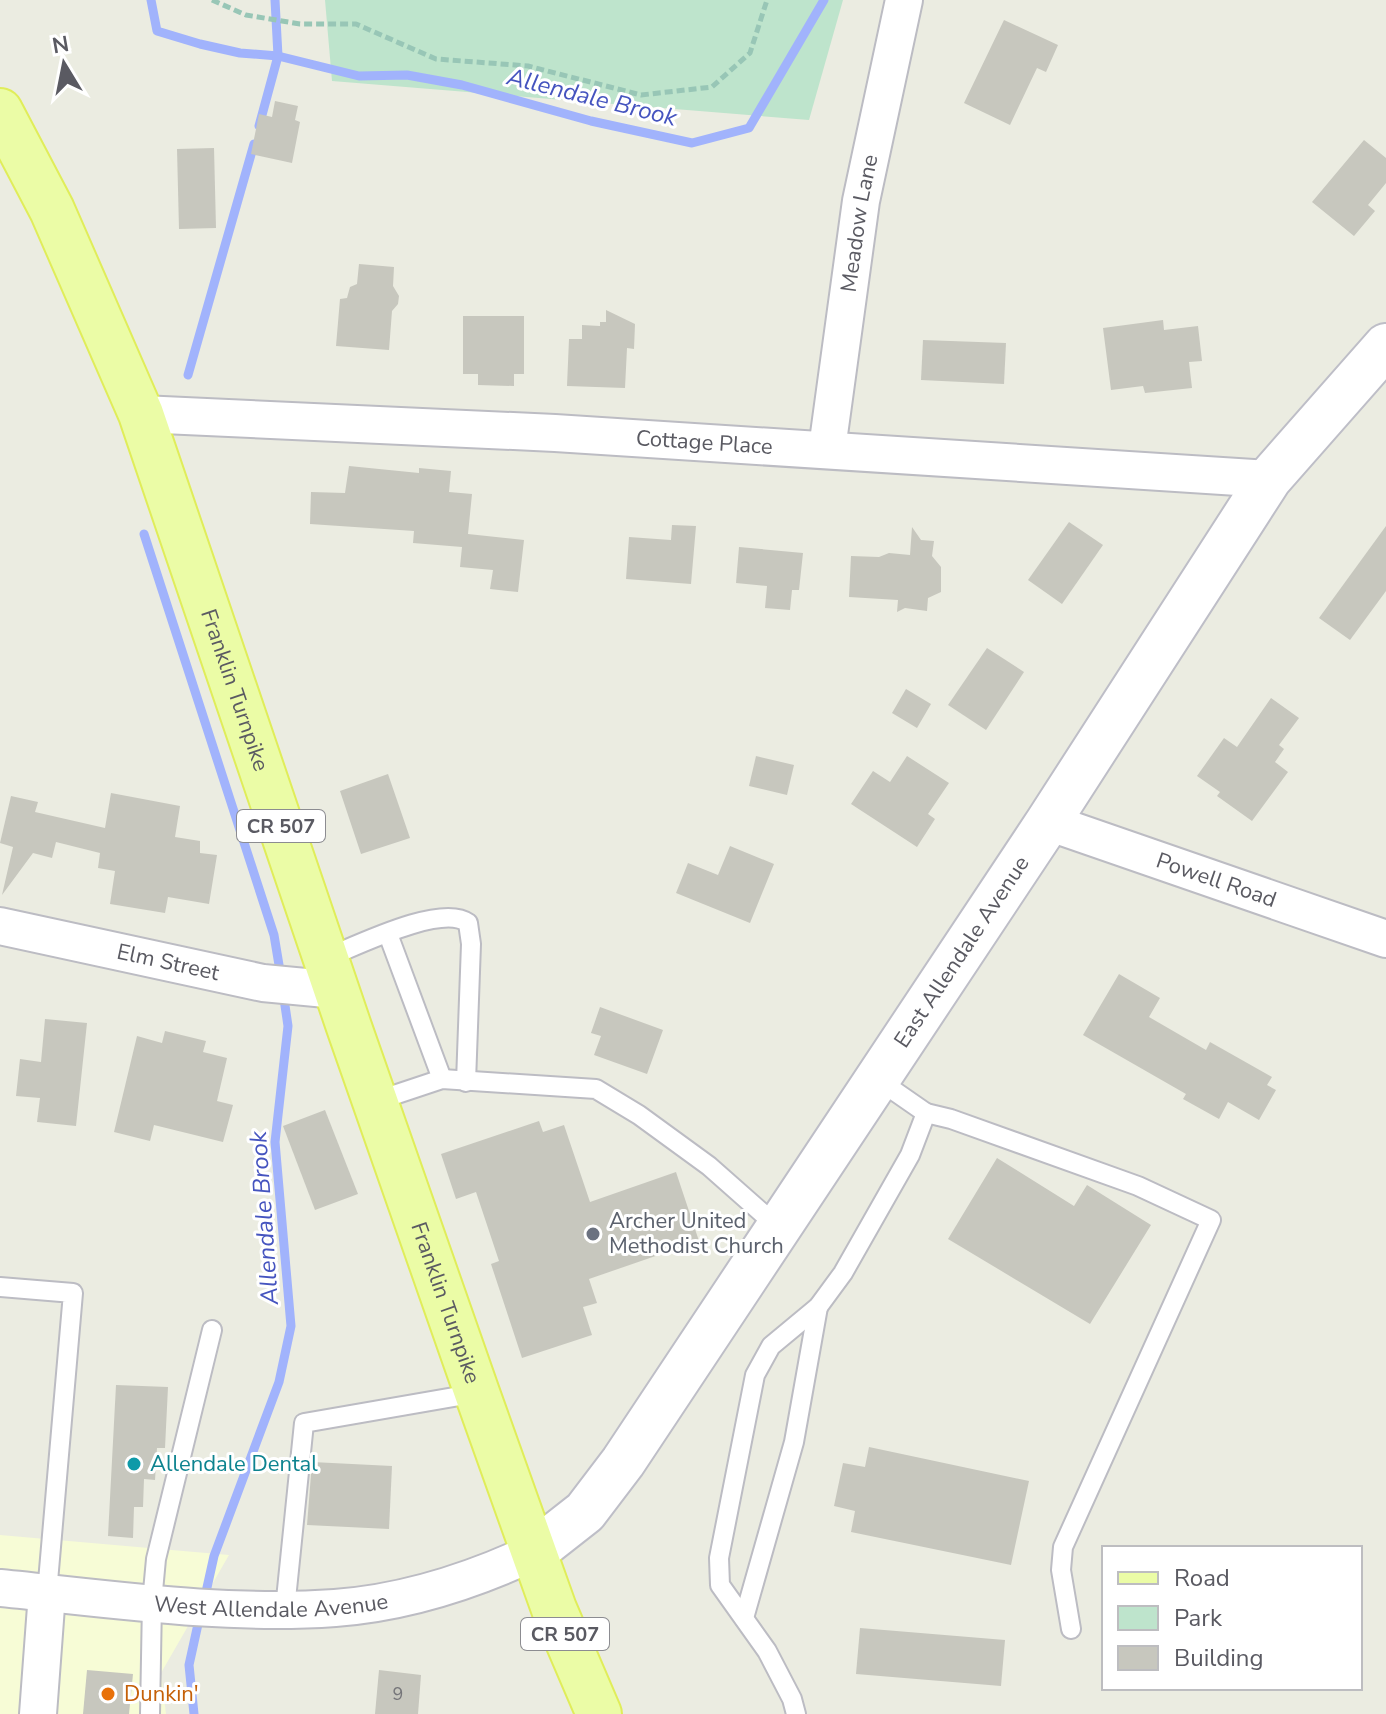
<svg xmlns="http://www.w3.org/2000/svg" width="1386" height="1714" font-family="'Nunito Sans',sans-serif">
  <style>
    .commercial { fill: #f7fcd6 }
    .green { fill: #bee4cc }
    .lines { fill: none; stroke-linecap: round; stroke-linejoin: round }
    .stream { stroke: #a1b3fc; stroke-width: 9 }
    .building { fill: #c7c7be }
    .service-casing { stroke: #bcbcc3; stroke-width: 22 }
    .minor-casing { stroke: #bcbcc3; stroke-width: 40 }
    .secondary-casing { stroke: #bebec7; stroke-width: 48 }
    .primary-casing { stroke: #e0ed5a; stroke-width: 48 }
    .path { stroke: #98c6b6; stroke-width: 5; stroke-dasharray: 8 4; stroke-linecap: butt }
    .service { stroke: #fff; stroke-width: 18 }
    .minor { stroke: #fff; stroke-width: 36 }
    .secondary { stroke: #fff; stroke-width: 44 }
    .primary { stroke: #ebfca6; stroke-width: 44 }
    .worship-dot { fill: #6b7280; stroke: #fff; stroke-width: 3 }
    .culture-dot { fill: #0f9aa8; stroke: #fff; stroke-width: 3 }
    .food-dot { fill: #e8710a; stroke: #fff; stroke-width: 3 }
    .labels { text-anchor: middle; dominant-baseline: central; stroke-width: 6; stroke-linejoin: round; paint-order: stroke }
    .number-label { font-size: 18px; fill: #757579 }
    .shield { fill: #fff; stroke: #8c8c91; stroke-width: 2 }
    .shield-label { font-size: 20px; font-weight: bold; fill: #5a5a62 }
    .street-label { font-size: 22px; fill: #5a5a62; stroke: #fff }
    .worship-label { font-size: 22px; fill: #5b616d; stroke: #fff; text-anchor: start }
    .culture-label { font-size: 22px; fill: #0d838f; stroke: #fff; text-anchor: start }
    .food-label { font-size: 22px; fill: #c56008; stroke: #fff; text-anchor: start }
    .water-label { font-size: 24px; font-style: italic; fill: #4554bf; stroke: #fff }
  </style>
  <rect width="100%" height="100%" fill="#ebece1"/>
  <polygon class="commercial" points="0,1535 229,1555 161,1673 166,1714 0,1714"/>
  <polygon class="green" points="325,0 843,0 809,120 332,81"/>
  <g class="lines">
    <g class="stream">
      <polyline points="151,0 157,31 200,44 240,53 278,56 359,76 407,75 462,85 591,121 692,143 749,128 824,0"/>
      <polyline points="259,126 278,56 275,0"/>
      <polyline points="188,375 254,144"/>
      <polyline points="144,534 274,935 281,977"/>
      <polyline points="204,1601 214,1556 279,1382 291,1326 275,1142 288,1026 283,992"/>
      <polyline points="194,1714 189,1665 200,1615"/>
    </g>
  </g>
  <g class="building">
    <polygon points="1004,20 1058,45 1046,72 1037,68 1010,125 964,103"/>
    <polygon points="275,101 298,106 295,120 300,122 292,163 251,154 259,114 272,117"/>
    <polygon points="1364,140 1386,158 1386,183 1368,205 1375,211 1354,236 1312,202"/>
    <polygon points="214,148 216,228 179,229 177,149"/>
    <polygon points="359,264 394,267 393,286 399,296 398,304 392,311 389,350 336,346 340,299 347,298 350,287 357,284"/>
    <polygon points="606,310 635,324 634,349 627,348 625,388 567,386 569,339 582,339 582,325 600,326 600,322 606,322"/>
    <polygon points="463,316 524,316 524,374 514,374 514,386 478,385 478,374 463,374"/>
    <polygon points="1163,320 1164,330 1198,326 1202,361 1189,362 1192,388 1145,393 1143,386 1111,390 1103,328"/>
    <polygon points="923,340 1006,343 1004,384 921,380"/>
    <polygon points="349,466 419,473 419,468 451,471 449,492 472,494 468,534 524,540 518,592 490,589 493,570 460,567 462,547 413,543 414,531 310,524 311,492 345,493"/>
    <polygon points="1069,522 1103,545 1062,604 1028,580"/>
    <polygon points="672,525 696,526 691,584 626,579 629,537 671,540"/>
    <polygon points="1386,526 1386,591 1350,640 1319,618"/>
    <polygon points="912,527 921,540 934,541 932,556 941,567 941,592 928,598 927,611 905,608 897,612 898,600 849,597 851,556 879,557 889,553 910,555"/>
    <polygon points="739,547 803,553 799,590 792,590 790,610 765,608 767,586 736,583"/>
    <polygon points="987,648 1024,672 986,730 948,705"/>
    <polygon points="906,689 931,704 917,728 892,713"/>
    <polygon points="1271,698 1299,718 1279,745 1284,749 1275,762 1288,772 1252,821 1217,796 1220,792 1197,776 1224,738 1237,747"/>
    <polygon points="756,756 794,765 787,795 749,786"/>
    <polygon points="907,756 949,783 928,814 935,819 917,847 851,804 873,771 890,782"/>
    <polygon points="388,774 410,838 361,854 340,791"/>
    <polygon points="111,793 180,806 175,837 200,841 200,853 217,855 209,904 168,897 165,913 110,904 115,871 98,868 100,853 56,842 52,858 33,853 2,895 13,847 0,843 11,796 38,802 35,812 105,828"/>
    <polygon points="730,846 774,864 750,923 676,893 688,863 718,875"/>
    <polygon points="1119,974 1160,998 1149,1017 1206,1050 1210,1042 1272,1077 1267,1085 1276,1090 1259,1120 1228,1102 1219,1119 1183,1099 1186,1094 1083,1035"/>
    <polygon points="600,1007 663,1030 647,1074 594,1055 601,1036 591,1033"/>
    <polygon points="45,1019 87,1023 76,1126 37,1122 40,1098 16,1096 20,1059 41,1062"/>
    <polygon points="165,1031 206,1041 203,1052 227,1058 217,1101 233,1105 223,1142 154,1125 150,1141 114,1132 137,1036 162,1043"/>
    <polygon points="325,1110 358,1194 315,1210 283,1126"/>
    <polygon points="539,1121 543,1132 564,1125 590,1202 676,1172 699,1241 589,1279 597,1303 583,1307 592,1335 522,1358 491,1264 499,1261 476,1192 456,1199 441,1154"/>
    <polygon points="997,1158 1074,1206 1087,1185 1151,1225 1090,1324 948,1239"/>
    <polygon points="116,1385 168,1387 165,1448 157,1448 155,1480 144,1479 143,1507 134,1507 133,1538 108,1536"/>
    <polygon points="869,1447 1029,1481 1011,1565 851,1532 855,1511 834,1506 843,1463 865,1467"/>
    <polygon points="312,1462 392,1466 389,1529 307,1525"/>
    <polygon points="860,1628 1005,1640 1001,1686 856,1674"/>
    <polygon points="87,1670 133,1674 129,1714 83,1714"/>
    <polygon points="379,1670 421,1675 418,1714 375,1714"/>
  </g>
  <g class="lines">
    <g class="service-casing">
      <g id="service">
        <polyline points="388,934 442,1079"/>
        <path d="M326,958C356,946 442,903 468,923L471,944L466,1082"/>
        <polyline points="376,1101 442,1079 596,1089 639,1115 709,1166 778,1227"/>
        <polyline points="926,1113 951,1119 1138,1186 1211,1220 1063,1547 1061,1570 1071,1629"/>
        <polyline points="0,1287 73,1293 47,1593"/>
        <polyline points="285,1609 304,1423 477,1393"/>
        <polyline points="744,1618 794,1442 818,1307"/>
        <polyline points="150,1714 152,1602 156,1559 212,1330"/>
        <polyline points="796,1714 792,1699 767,1651 720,1585 719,1558 755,1375 771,1346 818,1307 843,1273 910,1155 926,1113 877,1079"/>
      </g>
    </g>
    <g class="minor-casing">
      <g id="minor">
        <path id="s1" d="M141,414L555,433L1269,479"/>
        <path id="s2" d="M827,449L861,201L904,0"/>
        <path id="s3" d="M1048,822L1386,939"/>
        <path id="s4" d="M0,926L263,983L337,990"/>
        <path id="s5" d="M0,1588C110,1599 225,1616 335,1608C404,1603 472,1581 534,1552"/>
        <polyline points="38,1714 47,1593"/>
      </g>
    </g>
    <g class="secondary-casing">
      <g id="secondary">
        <path id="s6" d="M534,1552L585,1512L623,1462L1048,822L1269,479L1386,346"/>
      </g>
    </g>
    <g class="primary-casing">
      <g id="primary">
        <path id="s7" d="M0,111L52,210L141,414L349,1027L477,1393L554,1609L599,1714"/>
      </g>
    </g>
    <polyline class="path" points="212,0 246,15 300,24 356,24 436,59 528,66 641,95 712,87 750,53 767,0"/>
    <use href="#service" class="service"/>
    <use href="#minor" class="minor"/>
    <use href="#secondary" class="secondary"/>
    <use href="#primary" class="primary"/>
  </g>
  <circle class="worship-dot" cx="593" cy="1234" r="8"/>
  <circle class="culture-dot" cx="134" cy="1464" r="8"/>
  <circle class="food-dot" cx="108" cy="1694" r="8"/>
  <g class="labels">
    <g class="number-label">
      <text x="398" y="1694">9</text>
    </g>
    <g class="shield">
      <rect x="237" y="810" width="88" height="32" rx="6"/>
      <rect x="521" y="1618" width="88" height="32" rx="6"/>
    </g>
    <g class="shield-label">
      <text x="281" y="826">CR 507</text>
      <text x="565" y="1634">CR 507</text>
    </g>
    <g class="street-label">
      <text stroke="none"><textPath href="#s2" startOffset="228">Meadow Lane</textPath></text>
      <text stroke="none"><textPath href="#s1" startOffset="564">Cottage Place</textPath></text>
      <text stroke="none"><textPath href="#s7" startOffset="626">Franklin Turnpike</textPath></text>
      <text stroke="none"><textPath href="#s3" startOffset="178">Powell Road</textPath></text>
      <text stroke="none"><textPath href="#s6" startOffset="740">East Allendale Avenue</textPath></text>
      <text stroke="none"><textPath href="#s4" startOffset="172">Elm Street</textPath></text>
      <text stroke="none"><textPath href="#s7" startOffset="1274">Franklin Turnpike</textPath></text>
      <text stroke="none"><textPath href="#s5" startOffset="272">West Allendale Avenue</textPath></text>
    </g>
    <g class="worship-label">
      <text x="609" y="1221">Archer United<tspan x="609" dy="25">Methodist Church</tspan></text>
    </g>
    <g class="culture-label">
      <text x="150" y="1464">Allendale Dental</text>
    </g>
    <g class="food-label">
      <text x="124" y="1694">Dunkin'</text>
    </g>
    <g class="water-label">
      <text transform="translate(592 97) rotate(14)">Allendale Brook</text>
      <text transform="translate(264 1218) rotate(-94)">Allendale Brook</text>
    </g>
  </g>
  <rect x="1102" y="1546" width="260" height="144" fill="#ffffff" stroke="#bdbdc0" stroke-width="2"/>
  <rect x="1118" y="1572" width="40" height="12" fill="#ebfca6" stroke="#bdbdc0" stroke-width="2"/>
  <text x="1174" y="1586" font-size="24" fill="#5a5a62">Road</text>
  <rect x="1118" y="1606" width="40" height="24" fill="#bee4cc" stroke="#bdbdc0" stroke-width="2"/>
  <text x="1174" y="1626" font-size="24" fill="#5a5a62">Park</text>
  <rect x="1118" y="1646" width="40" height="24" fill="#c7c7be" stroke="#bdbdc0" stroke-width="2"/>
  <text x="1174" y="1666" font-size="24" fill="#5a5a62">Building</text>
  <g transform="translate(64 64) rotate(350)" stroke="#ffffff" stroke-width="6" paint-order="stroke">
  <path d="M0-6L14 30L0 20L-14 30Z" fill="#5a5a62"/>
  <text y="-12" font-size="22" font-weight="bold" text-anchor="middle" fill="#5a5a62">N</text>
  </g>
</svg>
